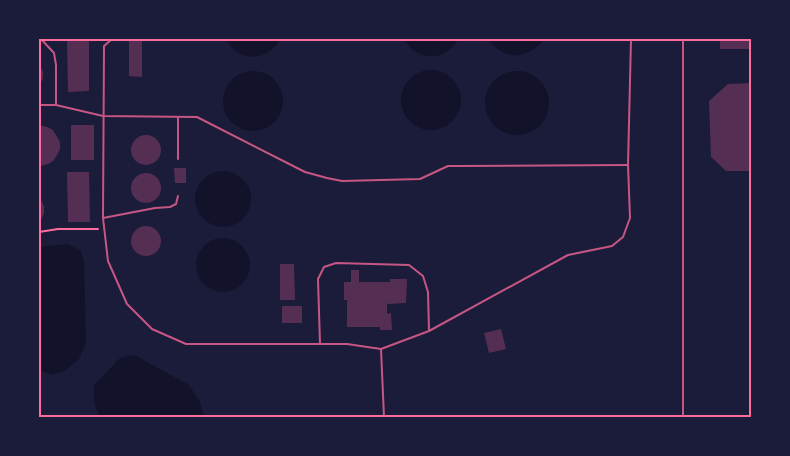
<svg xmlns="http://www.w3.org/2000/svg" width="790" height="456" font-family="Commissioner,sans-serif">
  <style>
    .water { fill: #12122b }
    .building { fill: #542f53 }
    .lines { fill: none; stroke-linecap: round; stroke-linejoin: round }
    .path { stroke: #ff6b9d; stroke-width: 2 }
    .service { stroke: #c65784; stroke-width: 2 }
    .neatline { fill: none; stroke: #ff6b9d; stroke-width: 2 }
  </style>
  <rect width="100%" height="100%" fill="#1b1b3a"/>
  <g class="water">
    <path d="M226,39H280C268,63 237,62 226,39Z"/>
    <path d="M404,39H458C446,62 416,62 404,39Z"/>
    <path d="M489,39H544C529,59 503,62 489,39Z"/>
    <circle cx="431" cy="100" r="30"/>
    <circle cx="517" cy="103" r="32"/>
    <circle cx="253" cy="101" r="30"/>
    <circle cx="223" cy="199" r="28"/>
    <circle cx="223" cy="265" r="27"/>
    <polygon points="68,244 80,250 84,261 86,343 79,359 66,370 53,375 39,370 39,247"/>
    <path d="M134,355L189,385L200,402L204,417H101C93,407 94,397 94,385L120,358Z"/>
  </g>
  <g class="building">
    <polygon points="67,39 89,39 89,91 68,92"/>
    <polygon points="129,39 142,39 142,77 129,76"/>
    <rect x="720" y="39" width="31" height="10"/>
    <polygon points="39,62 43,72 43,78 39,87"/>
    <polygon points="751,83 751,171 726,171 711,157 709,101 728,84"/>
    <polygon points="39,125 47,127 53,130 60,142 60,149 57,155 53,161 48,164 41,166 39,166"/>
    <rect x="71" y="125" width="23" height="35"/>
    <circle cx="146" cy="150" r="15"/>
    <polygon points="174,168 186,168 186,183 175,183"/>
    <polygon points="67,172 89,172 90,222 68,222"/>
    <circle cx="146" cy="188" r="15"/>
    <polygon points="39,196 44,206 44,213 39,224"/>
    <circle cx="146" cy="241" r="15"/>
    <polygon points="280,264 294,264 295,300 280,300"/>
    <polygon points="351,270 359,270 359,282 390,282 390,279 407,279 406,303 387,304 387,314 391,313 392,330 380,330 380,327 347,327 347,300 344,300 344,282 351,282"/>
    <rect x="282" y="306" width="20" height="17"/>
    <polygon points="501,329 506,349 489,353 484,333"/>
  </g>
  <g class="lines">
    <polyline class="path" points="39,232 58,229 98,229"/>
    <g class="service">
      <polyline points="41,39 54,53 56,65 56,105"/>
      <polyline points="112,39 104,46 103,218 108,261 127,304 152,329 186,344 347,344 381,349 429,331 568,255 612,246 623,237 630,218 628,165 631,39"/>
      <polyline points="39,105 56,105 103,116 197,117 305,172 327,178 342,181 420,179 448,166 458,166 628,165"/>
      <polyline points="178,117 178,159"/>
      <polyline points="103,218 155,208 170,207 176,204 178,196"/>
      <polyline points="320,344 318,279 324,267 336,263 409,265 423,276 428,292 429,331"/>
      <polyline points="381,349 384,417"/>
      <polyline points="64,416 65,417"/>
      <polyline points="683,417 683,39"/>
    </g>
  </g>
  <rect width="790" height="456" fill="none" stroke="#1b1b3a" stroke-width="81"/>
  <rect x="40" y="40" width="710" height="376" class="neatline"/>
</svg>
